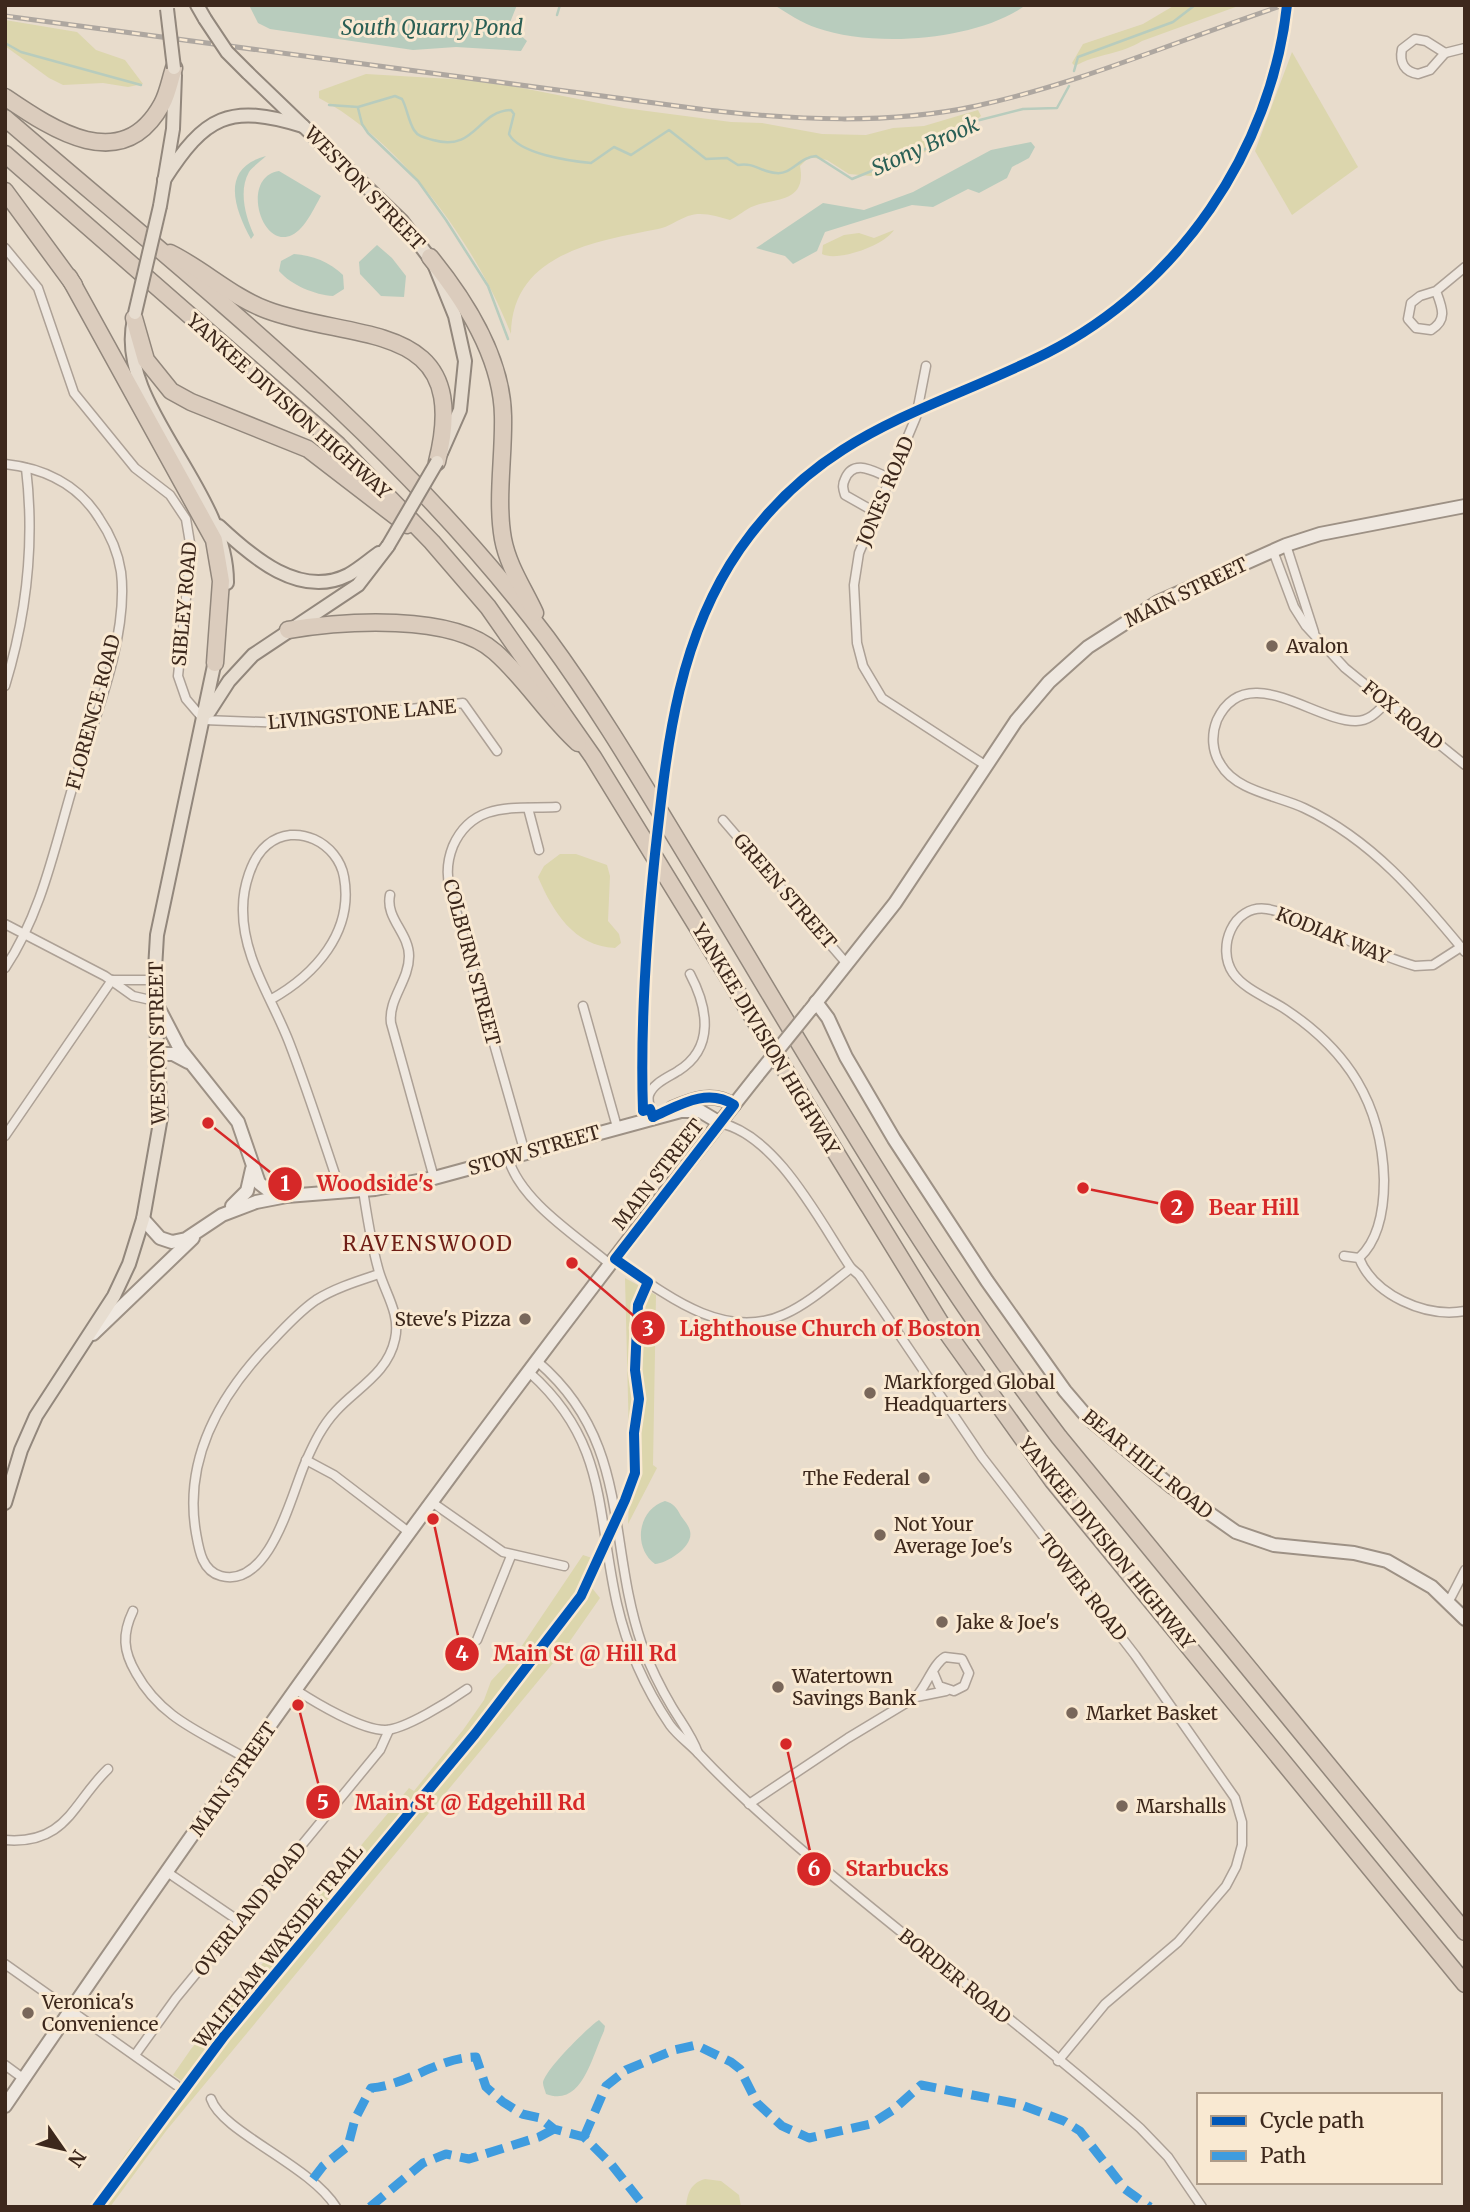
<svg xmlns="http://www.w3.org/2000/svg" width="1470" height="2212" font-family="Merriweather,serif">
  <style>
    .green { fill: #dcd6ad }
    .water { fill: #b8ccbd }
    .lines { fill: none; stroke-linecap: round; stroke-linejoin: round }
    .stream { stroke: #b8ccbd; stroke-width: 2.5 }
    .street-casing { stroke: #ada196; stroke-width: 11 }
    .secondary-casing { stroke: #9d9185; stroke-width: 16 }
    .primary-casing { stroke: #92877c; stroke-width: 16 }
    .highway-casing { stroke: #92877c; stroke-width: 19 }
    .street { stroke: #efe8e0; stroke-width: 8 }
    .secondary { stroke: #efe8e0; stroke-width: 12 }
    .primary { stroke: #e7ddd0; stroke-width: 12 }
    .highway { stroke: #dbccbd; stroke-width: 16 }
    .rail-casing { stroke: #aea7a0; stroke-width: 5 }
    .rail { stroke: #f9e9d2; stroke-width: 2.5; stroke-dasharray: 8; stroke-linecap: butt }
    .secondary-bridge-casing { stroke: #9d9185; stroke-width: 16; stroke-linecap: butt }
    .primary-bridge-casing { stroke: #92877c; stroke-width: 16; stroke-linecap: butt }
    .secondary-bridge { stroke: #efe8e0; stroke-width: 12 }
    .primary-bridge { stroke: #e7ddd0; stroke-width: 12 }
    .quiet { stroke: #3f9cdf; stroke-width: 9; stroke-dasharray: 18 9; stroke-linecap: butt }
    .cycleway-casing { stroke: #f9e9d2; stroke-width: 15 }
    .cycleway { stroke: #0057b8; stroke-width: 10 }
    .poi-dot { fill: #79675a; stroke: #f9e9d2; stroke-width: 2.5 }
    .labels { text-anchor: middle; dominant-baseline: central; stroke-width: 6; stroke-linejoin: round; paint-order: stroke }
    .street-label { font-size: 19px; fill: #3d281c; stroke: #f9e9d2 }
    .poi-label { font-size: 19px; fill: #3d281c; stroke: #f9e9d2; text-anchor: start }
    .water-label { font-size: 21px; font-style: italic; fill: #2a5f55; stroke: #f9e9d2 }
    .neighbourhood-label { font-size: 21px; letter-spacing: 2px; fill: #6f1e16; stroke: #f9e9d2 }
    .leader { fill: none; stroke: #d62828; stroke-width: 2.5 }
    .callout-dot { fill: #d62828; stroke: #f9e9d2; stroke-width: 2.5 }
    .mark-label { font-size: 21px; text-anchor: middle; font-weight: bold; fill: #fff }
    .callout-label { font-size: 21px; text-anchor: middle; font-weight: bold; fill: #d62828; stroke: #f9e9d2; stroke-width: 6; stroke-linejoin: round; paint-order: stroke }
  </style>
  <rect width="100%" height="100%" fill="#e8dccc"/>
  <g class="green">
    <path d="M1175,5H1241L1142,41C1122,54 1096,54 1075,66L1072,63L1083,44L1143,24Z"/>
    <polygon points="5,20 77,32 96,50 125,60 143,84 128,87 103,83 63,85 49,78 5,46"/>
    <polygon points="1292,52 1358,167 1292,215 1255,151"/>
    <path d="M366,74L486,81L624,108L731,122L762,123L822,134L866,135L893,128L924,126L978,110L981,116L952,140L871,176L849,174L827,160L809,157L800,166C807,203 775,198 754,206C745,209 739,216 730,220C717,216 701,211 688,216C677,220 669,227 658,229C597,241 512,253 511,334C477,247 403,142 319,98V91Z"/>
    <path d="M894,230C884,246 837,262 822,254L823,245L844,235L859,233L874,238Z"/>
    <path d="M560,854H576L607,865L610,876L608,921L619,934L621,943L615,948C574,946 553,912 538,877L544,866Z"/>
    <polygon points="625,1278 656,1295 653,1465 657,1468 628,1524 629,1503 623,1499 630,1479"/>
    <polygon points="583,1555 601,1561 592,1588 600,1598 563,1651 166,2131 110,2207 90,2207 128,2151 183,2082 173,2075 191,2049 409,1788 414,1791 463,1730 484,1700 491,1681 517,1653"/>
    <path d="M705,2179L721,2181L739,2195L741,2207H686C687,2193 691,2183 705,2179Z"/>
  </g>
  <g class="water">
    <polygon points="249,5 517,5 509,25 527,41 521,51 456,47 413,50 270,29 258,23"/>
    <path d="M774,5H1026C976,41 874,48 817,28C802,23 787,13 774,5Z"/>
    <polygon points="1031,142 1035,147 1029,158 1012,167 1007,178 979,193 968,189 933,207 912,205 825,232 817,251 793,264 785,256 756,248 823,203 864,210 913,192 991,150"/>
    <path d="M266,156C261,161 252,167 249,172C238,191 246,218 254,235L251,239C234,208 220,168 266,156Z"/>
    <path d="M279,171L321,196C314,208 305,229 292,235C261,250 240,177 279,171Z"/>
    <polygon points="377,245 392,258 406,276 404,297 381,296 360,274 359,262"/>
    <path d="M294,254C312,255 330,262 343,275L344,289L333,296C315,295 291,285 279,271L281,261Z"/>
    <path d="M665,1501C673,1503 677,1508 681,1516C684,1520 689,1526 690,1531C694,1546 668,1563 655,1564C633,1548 637,1510 665,1501Z"/>
    <path d="M599,2020L605,2026L604,2031C592,2056 582,2108 546,2094C545,2090 543,2086 543,2083C543,2072 588,2027 599,2020Z"/>
  </g>
  <g class="lines">
    <g class="stream">
      <polyline points="557,15 560,5"/>
      <polyline points="5,43 21,52 141,85"/>
      <polyline points="1074,71 1078,57 1173,22 1195,5"/>
      <path d="M329,105L358,107L395,96L402,99C407,108 408,120 414,130C418,137 426,138 433,140C476,152 477,111 511,110L514,114L509,134C519,154 570,161 591,163L614,147L631,155L669,130L706,159L727,158L738,165C754,162 761,172 776,173C792,175 799,157 816,156L852,179L935,145L972,122L1023,109L1057,108L1069,86"/>
      <polyline points="358,108 362,124 368,133 418,181 446,220 488,286 508,339"/>
    </g>
    <g class="street-casing">
      <g id="street">
        <path d="M1415,39L1426,41L1445,53L1430,70L1418,74C1405,72 1399,63 1402,49Z"/>
        <polyline points="1445,53 1465,48"/>
        <polyline points="5,248 38,288 74,393 135,468 170,495 186,519 191,549 178,676 186,699 204,720 287,723 463,703 497,751"/>
        <path d="M1436,291C1442,307 1448,320 1431,330L1416,328L1408,319L1411,303L1420,296L1436,291L1465,267"/>
        <polyline points="926,366 916,417 859,553 854,585 857,643 863,666 882,698 985,765"/>
        <path d="M5,464C43,468 78,484 99,518C110,534 118,552 121,572C129,639 92,725 72,789C54,850 41,914 5,968"/>
        <path d="M875,512L845,495C843,489 842,485 845,479C854,458 874,472 890,478"/>
        <polyline points="1286,545 1314,632"/>
        <polyline points="1273,551 1294,607 1306,626 1345,668 1465,765"/>
        <path d="M5,686C27,614 35,543 26,468"/>
        <path d="M1387,702C1378,711 1370,721 1356,721C1315,722 1246,658 1217,720C1211,735 1212,752 1221,765C1236,791 1279,796 1304,808C1372,840 1418,895 1465,952"/>
        <polyline points="528,808 539,850"/>
        <polyline points="723,820 847,964"/>
        <path d="M390,895C385,918 409,933 409,956C409,981 388,999 391,1023L434,1178"/>
        <polyline points="5,924 105,976 133,996 155,1001"/>
        <polyline points="112,980 154,980"/>
        <path d="M270,1000C315,975 354,932 344,877C338,843 296,821 267,845C251,858 243,888 243,908C242,957 272,998 289,1042C308,1091 324,1142 341,1192"/>
        <polyline points="583,1006 617,1127"/>
        <path d="M653,1117C651,1110 647,1102 649,1095C653,1083 669,1077 678,1071C715,1048 708,1008 690,974"/>
        <path d="M720,1123C777,1135 820,1222 851,1268L859,1275L982,1457L1135,1655L1235,1798L1242,1822V1845L1236,1867L1226,1886L1178,1942L1105,2004L1058,2061"/>
        <polyline points="5,1136 112,980"/>
        <path d="M525,1153L450,889C446,874 447,861 453,846C473,801 514,809 556,807"/>
        <path d="M508,1158C521,1202 577,1236 611,1265"/>
        <path d="M363,1190C367,1216 371,1243 378,1268C384,1292 401,1313 395,1339C388,1373 357,1388 336,1411C322,1426 314,1443 306,1461C292,1491 271,1589 221,1576C202,1571 199,1550 196,1533C183,1458 222,1392 273,1340C286,1326 300,1311 316,1300C335,1288 358,1281 379,1274"/>
        <path d="M1344,1256L1359,1258C1374,1295 1425,1318 1465,1311"/>
        <path d="M1359,1258C1380,1239 1384,1207 1384,1180C1382,1103 1347,1050 1285,1009C1268,998 1244,989 1233,973C1216,948 1233,904 1267,909C1282,911 1297,919 1312,925C1346,939 1380,956 1415,966L1433,965L1461,947"/>
        <path d="M615,1259C663,1293 724,1343 785,1314C809,1303 830,1284 851,1268"/>
        <path d="M538,1362C632,1443 606,1541 642,1645C650,1666 660,1687 672,1707C681,1722 692,1736 698,1753"/>
        <path d="M530,1373C608,1443 596,1511 617,1604C627,1648 645,1688 670,1725C679,1737 690,1744 700,1755C730,1787 763,1816 796,1845C909,1942 1029,2030 1140,2128L1168,2157L1202,2207"/>
        <polyline points="306,1460 334,1475 410,1533"/>
        <polyline points="433,1503 503,1552 564,1566"/>
        <polyline points="1449,1601 1465,1570"/>
        <path d="M133,1611C122,1634 123,1651 136,1673C162,1720 204,1733 247,1759"/>
        <polyline points="477,1640 511,1556"/>
        <path d="M296,1690C316,1703 361,1730 385,1730C404,1730 450,1701 467,1689"/>
        <path d="M916,1697C927,1685 933,1664 945,1657L962,1659L969,1673L964,1686L954,1691L939,1686L934,1674"/>
        <polyline points="749,1804 848,1738 916,1697 946,1691"/>
        <path d="M5,1840C67,1845 73,1802 108,1769"/>
        <polyline points="167,1872 239,1921"/>
        <polyline points="5,1964 176,2085"/>
        <polyline points="135,2055 176,1998 380,1750 389,1730"/>
        <polyline points="5,2065 24,2079"/>
        <path d="M211,2099C222,2132 310,2165 336,2207"/>
      </g>
    </g>
    <g class="secondary-casing">
      <g id="secondary">
        <polyline points="155,1001 180,1049 238,1122 259,1183 268,1190 283,1195"/>
        <polyline points="816,1002 828,1018 846,1057 894,1139 987,1281 1065,1391 1088,1418 1172,1487 1236,1532 1274,1545 1354,1553 1387,1561 1432,1587 1465,1619"/>
        <polyline points="811,1009 895,903 1016,721 1049,682 1088,647 1158,602 1286,545 1320,534 1465,506"/>
        <polyline points="159,1054 173,1054 188,1062"/>
        <path d="M672,1108C693,1099 713,1091 734,1105"/>
        <polyline points="232,1206 247,1191 252,1169"/>
        <polyline points="143,1219 160,1238 172,1242 186,1239 222,1215 256,1202 287,1196 375,1189 434,1178 681,1111 700,1111 720,1123"/>
        <polyline points="93,1334 193,1238"/>
        <path d="M5,2106C244,1755 492,1409 756,1077"/>
      </g>
    </g>
    <g class="primary-casing">
      <g id="primary">
        <polyline points="197,5 205,19"/>
        <polyline points="248,73 402,221 434,264 455,316 465,361 460,410 441,453"/>
        <path d="M164,180C205,116 229,103 303,126"/>
        <polyline points="160,206 173,129 175,75"/>
        <path d="M134,319C114,405 228,488 227,583"/>
        <path d="M219,526C252,557 300,599 348,575C359,569 369,560 379,553"/>
        <polyline points="209,712 229,681 253,655 358,585 388,546"/>
        <polyline points="5,1503 21,1450 36,1416 114,1296 129,1264 143,1219 161,1117 154,986 157,935 216,656"/>
      </g>
    </g>
    <g class="highway-casing">
      <g id="highway">
        <path d="M5,97C52,129 122,177 162,104C168,93 170,80 174,68"/>
        <path d="M5,118C194,281 396,437 547,638C603,714 650,796 699,876C814,1066 924,1261 1059,1437L1465,1932"/>
        <polyline points="5,154 338,445 432,542 488,607 593,757 943,1327 1053,1481 1465,1984"/>
        <polyline points="5,191 74,285"/>
        <path d="M170,253C203,269 232,297 267,310C356,343 473,318 437,462"/>
        <path d="M430,257C465,300 502,358 503,416C504,456 496,500 503,539C508,566 524,589 535,613"/>
        <polyline points="69,277 214,540 221,581 215,663"/>
        <polyline points="134,318 146,360 171,391 191,402 308,449 407,525"/>
        <path d="M288,630C343,621 452,613 495,652C526,679 547,715 578,743"/>
      </g>
    </g>
    <use href="#street" class="street"/>
    <use href="#secondary" class="secondary"/>
    <use href="#primary" class="primary"/>
    <use href="#highway" class="highway"/>
    <g class="rail-casing">
      <path id="rail" d="M5,16L707,110C796,120 888,125 976,106C1082,83 1181,39 1284,5"/>
    </g>
    <use href="#rail" class="rail"/>
    <g class="secondary-bridge-casing">
      <polyline id="secondary-bridge" points="756,1077 810,1010"/>
    </g>
    <g class="primary-bridge-casing">
      <g id="primary-bridge">
        <polyline points="167,9 174,68"/>
        <polyline points="205,19 227,52 248,73"/>
        <polyline points="135,313 160,206"/>
        <polyline points="388,546 437,462"/>
      </g>
    </g>
    <use href="#secondary-bridge" class="secondary-bridge"/>
    <use href="#primary-bridge" class="primary-bridge"/>
    <g class="quiet">
      <polyline points="584,2137 606,2086 626,2070 674,2050 696,2045 731,2062 740,2069 757,2103 782,2126 809,2138 871,2124 893,2110 921,2085 1019,2104 1064,2121 1080,2131 1125,2189 1150,2207"/>
      <path d="M313,2179L323,2166L348,2146L355,2119L371,2088C408,2085 439,2057 476,2057L486,2087L503,2102L522,2114L540,2118L554,2129L584,2137L611,2164L645,2207"/>
      <polyline points="370,2207 423,2163 446,2154 469,2159 539,2137 554,2129"/>
    </g>
    <g class="cycleway-casing">
      <g id="cycleway">
        <path d="M653,1117L650,1109L643,1111C640,1025 646,940 655,854C667,746 677,640 740,549C823,430 926,413 1047,353C1178,287 1271,151 1287,5"/>
        <path d="M97,2207L224,2036L475,1734L581,1596L625,1500L635,1473L634,1433L639,1399L635,1370L638,1305L648,1282L615,1259L734,1105C707,1087 678,1106 653,1117"/>
      </g>
    </g>
    <use href="#cycleway" class="cycleway"/>
  </g>
  <g class="poi-dot">
    <circle cx="1272" cy="646" r="7"/>
    <circle cx="525" cy="1319" r="7"/>
    <circle cx="870" cy="1393" r="7"/>
    <circle cx="924" cy="1478" r="7"/>
    <circle cx="880" cy="1535" r="7"/>
    <circle cx="942" cy="1622" r="7"/>
    <circle cx="778" cy="1687" r="7"/>
    <circle cx="1072" cy="1713" r="7"/>
    <circle cx="1122" cy="1806" r="7"/>
    <circle cx="28" cy="2013" r="7"/>
  </g>
  <g class="labels">
    <g class="street-label">
      <text transform="translate(365 188) rotate(46)">WESTON STREET</text>
      <text transform="translate(289 406) rotate(42)">YANKEE DIVISION HIGHWAY</text>
      <text transform="translate(885 491) rotate(-67)">JONES ROAD</text>
      <text transform="translate(1186 592) rotate(-26)">MAIN STREET</text>
      <text transform="translate(184 604) rotate(-85)">SIBLEY ROAD</text>
      <text transform="translate(93 712) rotate(-75)">FLORENCE ROAD</text>
      <text transform="translate(362 714) rotate(-5)">LIVINGSTONE LANE</text>
      <text transform="translate(1403 715) rotate(39)">FOX ROAD</text>
      <text transform="translate(785 891) rotate(49)">GREEN STREET</text>
      <text transform="translate(1333 935) rotate(22)">KODIAK WAY</text>
      <text transform="translate(472 962) rotate(75)">COLBURN STREET</text>
      <text transform="translate(766 1039) rotate(59)">YANKEE DIVISION HIGHWAY</text>
      <text transform="translate(157 1043) rotate(-91)">WESTON STREET</text>
      <text transform="translate(534 1150) rotate(-16)">STOW STREET</text>
      <text transform="translate(658 1174) rotate(-52)">MAIN STREET</text>
      <text transform="translate(1148 1464) rotate(39)">BEAR HILL ROAD</text>
      <text transform="translate(1107 1543) rotate(51)">YANKEE DIVISION HIGHWAY</text>
      <text transform="translate(1083 1587) rotate(52)">TOWER ROAD</text>
      <text transform="translate(233 1779) rotate(-55)">MAIN STREET</text>
      <text transform="translate(250 1909) rotate(-51)">OVERLAND ROAD</text>
      <text transform="translate(278 1946) rotate(-51)">WALTHAM WAYSIDE TRAIL</text>
      <text transform="translate(955 1976) rotate(39)">BORDER ROAD</text>
    </g>
    <g class="poi-label">
      <text x="1286" y="646">Avalon</text>
      <text x="511" y="1319" text-anchor="end">Steve's Pizza</text>
      <text x="884" y="1382">Markforged Global<tspan x="884" dy="22">Headquarters</tspan></text>
      <text x="910" y="1478" text-anchor="end">The Federal</text>
      <text x="894" y="1524">Not Your<tspan x="894" dy="22">Average Joe's</tspan></text>
      <text x="956" y="1622">Jake &amp; Joe's</text>
      <text x="792" y="1676">Watertown<tspan x="792" dy="22">Savings Bank</tspan></text>
      <text x="1086" y="1713">Market Basket</text>
      <text x="1136" y="1806">Marshalls</text>
      <text x="42" y="2002">Veronica's<tspan x="42" dy="22">Convenience</tspan></text>
    </g>
    <g class="water-label">
      <text x="432" y="27">South Quarry Pond</text>
      <text transform="translate(925 146) rotate(-24)">Stony Brook</text>
    </g>
    <g class="neighbourhood-label">
      <text x="428" y="1243">RAVENSWOOD</text>
    </g>
  </g>
  <path class="leader" d="M208 1123L285 1184M1083 1188L1177 1207M572 1263L648 1328M433 1519L462 1654M298 1705L323 1802M786 1744L814 1869"/>
  <g class="callout-dot">
    <circle cx="208" cy="1123" r="7"/>
    <circle cx="1083" cy="1188" r="7"/>
    <circle cx="572" cy="1263" r="7"/>
    <circle cx="433" cy="1519" r="7"/>
    <circle cx="298" cy="1705" r="7"/>
    <circle cx="786" cy="1744" r="7"/>
    <circle cx="285" cy="1184" r="18"/>
    <circle cx="1177" cy="1207" r="18"/>
    <circle cx="648" cy="1328" r="18"/>
    <circle cx="462" cy="1654" r="18"/>
    <circle cx="323" cy="1802" r="18"/>
    <circle cx="814" cy="1869" r="18"/>
  </g>
  <g class="mark-label">
    <text x="285" y="1191">1</text>
    <text x="1177" y="1215">2</text>
    <text x="648" y="1336">3</text>
    <text x="462" y="1661">4</text>
    <text x="323" y="1810">5</text>
    <text x="814" y="1876">6</text>
  </g>
  <g class="callout-label">
    <text x="375" y="1191">Woodside's</text>
    <text x="1254" y="1215">Bear Hill</text>
    <text x="830" y="1336">Lighthouse Church of Boston</text>
    <text x="585" y="1661">Main St @ Hill Rd</text>
    <text x="470" y="1810">Main St @ Edgehill Rd</text>
    <text x="897" y="1876">Starbucks</text>
  </g>
  <rect width="1470" height="2212" fill="none" stroke="#3d281c" stroke-width="14"/>
  <rect x="1197" y="2093" width="245" height="91" fill="#f9e9d2" stroke="#ae9c89" stroke-width="2"/>
  <rect x="1211" y="2116" width="35" height="10" fill="#0057b8" stroke="#ae9c89" stroke-width="2"/>
  <text x="1260" y="2128" font-size="21" fill="#3d281c">Cycle path</text>
  <rect x="1211" y="2151" width="35" height="10" fill="#3f9cdf" stroke="#ae9c89" stroke-width="2"/>
  <text x="1260" y="2163" font-size="21" fill="#3d281c">Path</text>
  <g transform="translate(63 2149) rotate(124)" stroke="#f9e9d2" stroke-width="5" paint-order="stroke">
  <path d="M0-5L12 26L0 18L-12 26Z" fill="#3d281c"/>
  <text y="-10" font-size="19" font-weight="bold" text-anchor="middle" fill="#3d281c">N</text>
  </g>
</svg>
